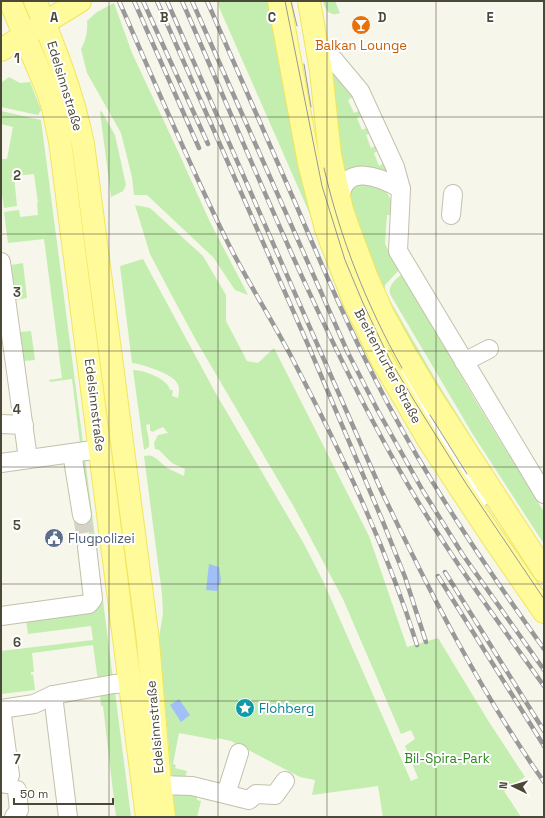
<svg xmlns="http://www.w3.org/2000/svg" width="545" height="818" font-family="'Space Grotesk',sans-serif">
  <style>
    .green { fill: #c3eeaf }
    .water { fill: #a1c0f8 }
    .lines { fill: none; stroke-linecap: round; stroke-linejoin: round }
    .minor-tunnel { stroke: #d4d3c6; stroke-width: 18; stroke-dasharray: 18 9; stroke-linecap: butt }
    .minor-casing { stroke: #c3c1ab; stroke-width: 20 }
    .major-casing { stroke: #f0e65e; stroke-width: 24 }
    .minor { stroke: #fff; stroke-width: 18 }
    .major { stroke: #fffa9a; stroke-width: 22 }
    .tram { stroke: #999; stroke-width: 1 }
    .rail-casing { stroke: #999; stroke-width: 4.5 }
    .rail { stroke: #fff; stroke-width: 3; stroke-dasharray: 9; stroke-linecap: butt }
    .grid { fill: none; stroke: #4c4837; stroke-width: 1; stroke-opacity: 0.55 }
    .labels { text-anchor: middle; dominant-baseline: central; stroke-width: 4; stroke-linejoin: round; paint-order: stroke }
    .food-label { font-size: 13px; fill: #c56008; stroke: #fff }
    .street-label { font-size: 13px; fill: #4c4837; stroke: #fff }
    .service-label { font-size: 13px; fill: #4e5e75; stroke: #fff; text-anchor: start }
    .culture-label { font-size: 13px; fill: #0d838f; stroke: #fff; text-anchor: start }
    .park-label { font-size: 13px; fill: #318522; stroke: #fff }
    .grid-label { font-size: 13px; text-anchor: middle; font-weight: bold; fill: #4c4837; stroke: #fff; stroke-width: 4; stroke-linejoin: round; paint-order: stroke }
  </style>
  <rect width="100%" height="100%" fill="#f6f6ea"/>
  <g class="green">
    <polygon points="218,1 273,1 312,219 219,7"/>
    <path d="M323,1H335L340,13C330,17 325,10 323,1Z"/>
    <path d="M114,3L132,53L176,147L210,222L248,295L235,290L213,257L147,195H134L132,177L121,133L87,73L81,49C86,40 88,31 87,21L97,12Z"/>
    <polygon points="333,69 353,97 348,100 354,113 361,110 363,114 357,118 362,130 367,128 371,132 366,135 371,148 377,145 379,150 374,153 379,166 384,163 388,174 356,170 342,172 334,137"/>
    <polygon points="9,77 20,83 30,82 41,110 38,115 1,107 1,83"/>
    <polygon points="1,111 41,120 83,443 80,443 72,379 50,382 49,380 62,378 44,239 8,243 4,212 19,210 20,217 38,215 37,203 38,203 34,174 14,176 17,206 4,208 1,188 1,159 7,159 13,127 1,124"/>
    <polygon points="101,111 102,112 115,135 126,185 123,191 111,197 100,112"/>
    <polygon points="362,182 386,191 391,200 392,215 387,215 385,244 399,270 385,285 385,292 437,382 531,533 411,359 344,202 346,191"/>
    <path d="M135,205L150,208L203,256L226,295V321L247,361L258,363L274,348L369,536L407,647L438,638L489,722L525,777L504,791L521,817H383L378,786L312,795L315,780L300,777L231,741L217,738L216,740L179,733L173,764L176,765L175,768L187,771L184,782H172L159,638L163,613L162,594L144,456C155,453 159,462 166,467C172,471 179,473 184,476L185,469L172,463L159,450L155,449L154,443L158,435L168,433L163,427L152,432L150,430V424L146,425C147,433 150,439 149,447L144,450L133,370C144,370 168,379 170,390H173L172,396L178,398C179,393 180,387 177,383C173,374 142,364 132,363L120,266L143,259L215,392L304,544L323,581L411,781L418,778L405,746L415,739L411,730L401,734L343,599L294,507L197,342L172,296L150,254Z"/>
    <polygon points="23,263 27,298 16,300 11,265"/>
    <path d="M402,274L477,403L544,512V544L472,433L390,294C388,285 396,279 402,274Z"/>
    <polygon points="31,331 35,360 24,361 20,332"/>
    <polygon points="85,458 113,679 98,681 93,645 32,653 34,672 31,672 31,675 33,674 35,690 1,694 1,651 93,640 91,626 28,634 26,620 86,610 91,547 78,462"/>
    <polygon points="115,692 131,817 116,817 103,706 101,706 100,694"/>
    <polygon points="172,792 197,796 197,800 201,801 197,817 175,817"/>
  </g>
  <g class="water">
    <polygon points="209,564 219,567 221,579 220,585 218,585 217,591 206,590"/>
    <polygon points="179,699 190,715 181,722 170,705"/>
  </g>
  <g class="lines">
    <polyline class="minor-tunnel" points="82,515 87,547"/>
    <g class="minor-casing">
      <g id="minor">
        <polyline points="317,45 334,60 360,91 395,167 401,189 398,251 544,494"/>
        <path d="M340,199C344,162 380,177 401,189"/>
        <polyline points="451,215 453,194"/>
        <polyline points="1,262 28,459"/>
        <polyline points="464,362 489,349"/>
        <polyline points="405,378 429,419 480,498"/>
        <polyline points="1,424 24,425"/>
        <polyline points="72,453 82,515"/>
        <polyline points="1,463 100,449"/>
        <polyline points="1,616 89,604 93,599 87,547"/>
        <polyline points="53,695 68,817"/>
        <polyline points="1,709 34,704 53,695 114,684 130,683"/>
        <polyline points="1,709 10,775 6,784"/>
        <polyline points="160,785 192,786 249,800 256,794 275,795 285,781"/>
        <polyline points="226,794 239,753"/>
        <polyline points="14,817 19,810 17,790"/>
      </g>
    </g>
    <g class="major-casing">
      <g id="major">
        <polyline points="10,1 48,92 53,108 60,141 147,817"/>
        <path d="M35,1C55,48 73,94 83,144L148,641L160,785L164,817"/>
        <polyline points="279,1 309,163 326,229 354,301 383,362 429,441 491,535 544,612"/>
        <polyline points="309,1 321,71 330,155 342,210 349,230 367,278 383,314 405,354 429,394 544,571"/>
        <polyline points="1,50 80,1"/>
      </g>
    </g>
    <use href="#minor" class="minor"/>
    <use href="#major" class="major"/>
    <g class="tram">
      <polyline points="285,1 322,186 345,260 363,303 390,360 415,402 465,482 544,599"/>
      <polyline points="291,1 297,26"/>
      <polyline points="304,64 311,107"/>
      <path d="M324,168C340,238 367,306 402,368"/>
      <polyline points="430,415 467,474"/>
    </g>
    <g class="rail-casing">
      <g id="rail">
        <path d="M119,1C155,83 189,165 229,245C249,284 273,322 293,360C341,452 386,546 417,645"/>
        <polyline points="134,1 199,148"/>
        <polyline points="143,1 208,144"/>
        <polyline points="157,1 309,347 383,522 405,577 426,642"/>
        <path d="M167,1L381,490C429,591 480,691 544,782"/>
        <path d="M182,1C250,156 312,314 395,462C438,540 492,613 544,686"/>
        <polyline points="192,1 348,353 378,411 423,491 463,555 544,670"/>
        <path d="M207,1C237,70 267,138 297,207C325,273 354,340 388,404C433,489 488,570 544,649"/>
        <polyline points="445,572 544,731"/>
        <polyline points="438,576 544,746"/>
      </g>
    </g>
    <use href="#rail" class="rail"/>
  </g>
  <path class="grid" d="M109,1V817M218,1V817M327,1V817M436,1V817M1,117H544M1,234H544M1,351H544M1,467H544M1,584H544M1,701H544"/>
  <defs>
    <g id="bar-disc" transform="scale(1)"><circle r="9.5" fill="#e8710a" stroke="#fff"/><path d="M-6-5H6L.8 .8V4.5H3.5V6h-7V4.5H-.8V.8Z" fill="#fff"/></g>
    <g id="civic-disc" transform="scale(1)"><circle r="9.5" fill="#5c6f8a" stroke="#fff"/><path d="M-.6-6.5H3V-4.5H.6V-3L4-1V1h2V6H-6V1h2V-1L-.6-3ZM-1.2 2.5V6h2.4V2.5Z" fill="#fff"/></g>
    <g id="sight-disc" transform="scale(1)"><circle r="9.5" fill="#0f9aa8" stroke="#fff"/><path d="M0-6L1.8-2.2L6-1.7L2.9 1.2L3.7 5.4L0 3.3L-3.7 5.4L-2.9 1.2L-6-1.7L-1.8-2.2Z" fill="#fff"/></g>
  </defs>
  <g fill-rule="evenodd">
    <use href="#bar-disc" x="361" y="25"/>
    <use href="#civic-disc" x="54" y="538"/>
    <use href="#sight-disc" x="245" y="708"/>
  </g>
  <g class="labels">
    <g class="food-label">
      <text x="361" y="45">Balkan Lounge</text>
    </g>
    <g class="street-label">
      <text transform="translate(65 86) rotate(73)">Edelsinnstraße</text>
      <text transform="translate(388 366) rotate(62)">Breitenfurter Straße</text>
      <text transform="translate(95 405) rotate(83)">Edelsinnstraße</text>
      <text transform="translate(155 727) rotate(-95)">Edelsinnstraße</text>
    </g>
    <g class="service-label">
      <text x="68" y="538">Flugpolizei</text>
    </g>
    <g class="culture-label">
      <text x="259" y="708">Flohberg</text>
    </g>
    <g class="park-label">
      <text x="447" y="758">Bil-Spira-Park</text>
    </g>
  </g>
  <g class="grid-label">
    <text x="54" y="22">A</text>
    <text x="164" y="22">B</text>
    <text x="272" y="22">C</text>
    <text x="382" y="22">D</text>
    <text x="490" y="22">E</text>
    <text x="17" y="63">1</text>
    <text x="17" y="180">2</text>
    <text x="17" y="297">3</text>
    <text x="17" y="414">4</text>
    <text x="17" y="530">5</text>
    <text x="17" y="647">6</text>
    <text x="17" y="764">7</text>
  </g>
  <rect width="545" height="818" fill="none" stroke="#4c4837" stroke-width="4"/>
  <g transform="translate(513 786) rotate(275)" stroke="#ffffff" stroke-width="3" paint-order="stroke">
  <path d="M0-3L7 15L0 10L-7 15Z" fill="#4c4837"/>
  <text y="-6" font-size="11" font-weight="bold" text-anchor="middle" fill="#4c4837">N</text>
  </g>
  <path d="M14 798v6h99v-6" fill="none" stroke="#4c4837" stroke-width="2"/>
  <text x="20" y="798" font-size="12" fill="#4c4837" stroke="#ffffff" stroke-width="3" paint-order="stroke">50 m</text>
</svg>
